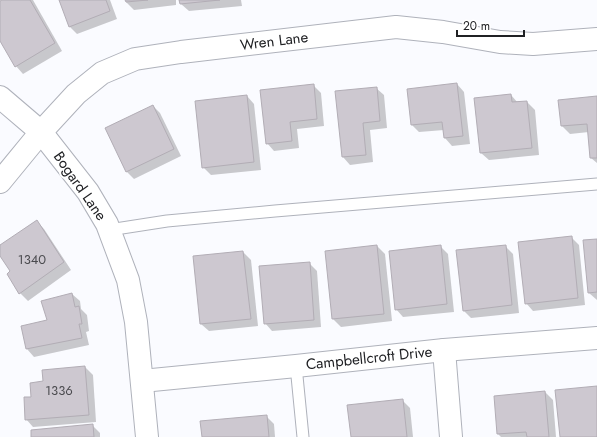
<svg xmlns="http://www.w3.org/2000/svg" width="597" height="437" font-family="Jost,sans-serif">
  <style>
    .shadow { fill: #0003 }
    .building { fill: #cdc8d0; stroke: #b2adb5 }
    .lines { fill: none; stroke-linecap: round; stroke-linejoin: round }
    .service-casing { stroke: #afb2bb; stroke-width: 13 }
    .minor-casing { stroke: #afb2bb; stroke-width: 24 }
    .service { stroke: #fff; stroke-width: 11 }
    .minor { stroke: #fff; stroke-width: 22 }
    .labels { text-anchor: middle; dominant-baseline: central; stroke-width: 4; stroke-linejoin: round; paint-order: stroke }
    .number-label { font-size: 13px; fill: #4b4b4f }
    .street-label { font-size: 15px; fill: #202124; stroke: #fff }
  </style>
  <rect width="100%" height="100%" fill="#fafbff"/>
  <g class="shadow">
    <polygon points="4,0 33,0 62,51 23,74 16,66 0,39 0,3"/>
    <polygon points="60,0 110,0 117,19 77,34 69,26"/>
    <polygon points="126,0 176,0 176,5 134,10 126,2"/>
    <polygon points="180,0 241,0 242,6 189,11 181,4"/>
    <polygon points="457,84 464,92 470,144 452,146 445,138 444,130 419,132 412,125"/>
    <polygon points="313,85 321,93 324,126 297,129 299,148 274,151 267,143"/>
    <polygon points="376,88 384,95 387,128 370,130 373,162 350,165 343,157"/>
    <polygon points="511,95 518,103 527,102 535,110 539,155 489,160 481,153"/>
    <polygon points="247,96 254,104 261,170 211,175 203,167"/>
    <polygon points="597,97 597,163 591,158 589,132 570,134 562,126 560,101"/>
    <polygon points="153,106 160,113 181,156 134,179 127,172"/>
    <polygon points="36,221 44,229 71,270 28,301 20,293 12,271 0,254 0,246"/>
    <polygon points="571,237 579,245 585,305 533,311 526,303"/>
    <polygon points="597,240 597,300 589,293 584,241"/>
    <polygon points="377,246 385,254 392,321 341,327 333,319 326,252"/>
    <polygon points="440,246 448,254 454,312 403,317 396,309"/>
    <polygon points="505,246 513,254 519,313 471,318 463,310"/>
    <polygon points="243,252 251,260 258,326 209,331 201,324"/>
    <polygon points="309,263 317,271 321,327 272,331 265,323"/>
    <polygon points="72,294 80,301 81,309 87,315 89,331 86,332 89,345 34,357 27,349 22,327 48,321"/>
    <polygon points="85,367 93,375 96,422 33,427 26,419 32,398 45,382"/>
    <polygon points="545,392 553,400 556,437 501,437 498,434"/>
    <polygon points="402,400 410,408 413,437 352,437"/>
    <polygon points="266,416 274,424 275,437 203,437"/>
    <polygon points="92,425 100,433 100,437 32,437"/>
  </g>
  <g class="building">
    <polygon points="2,0 30,0 55,43 15,67 0,41 0,1"/>
    <polygon points="59,0 106,0 110,11 69,27"/>
    <polygon points="125,0 148,0 126,2"/>
    <polygon points="179,0 220,0 180,4"/>
    <polygon points="457,83 463,136 444,138 442,122 411,125 407,89"/>
    <polygon points="314,84 317,119 290,122 292,141 266,144 260,90"/>
    <polygon points="377,87 380,121 363,123 366,155 342,157 335,91"/>
    <polygon points="511,94 512,102 527,101 532,148 480,153 474,98"/>
    <polygon points="247,95 254,162 202,168 195,101"/>
    <polygon points="597,96 597,158 590,158 587,124 561,126 558,100"/>
    <polygon points="153,105 174,149 126,172 105,128"/>
    <polygon points="37,220 64,262 19,294 7,274 10,271 0,256 0,245"/>
    <polygon points="572,236 578,298 525,304 518,242"/>
    <polygon points="597,239 597,292 588,293 583,240"/>
    <polygon points="377,245 384,314 332,319 325,251"/>
    <polygon points="441,245 447,304 395,310 389,251"/>
    <polygon points="506,245 512,305 463,311 456,250"/>
    <polygon points="243,251 251,319 200,324 193,256"/>
    <polygon points="310,262 314,320 264,324 259,266"/>
    <polygon points="72,293 75,307 79,306 82,324 79,324 82,338 26,349 21,326 47,320 41,301"/>
    <polygon points="85,366 89,415 25,420 24,397 31,397 30,383 43,381 42,370"/>
    <polygon points="597,386 597,437 560,437 555,390"/>
    <polygon points="545,391 549,437 527,437 526,432 497,434 494,396"/>
    <polygon points="403,399 407,437 351,437 347,405"/>
    <polygon points="267,415 269,437 202,437 200,421"/>
    <polygon points="93,424 94,437 31,437 31,430"/>
  </g>
  <g class="lines">
    <g class="service-casing">
      <g id="service">
        <polyline points="109,230 167,221 275,211 597,184"/>
        <polyline points="296,366 303,437"/>
      </g>
    </g>
    <g class="minor-casing">
      <g id="minor">
        <polyline points="0,97 41,132 88,192 107,224 128,280 136,322 147,437"/>
        <polyline points="0,182 41,132 76,94 102,73 135,59 181,52 396,27 443,32 500,42 533,44 597,39"/>
        <polyline points="444,350 451,437"/>
        <polyline points="142,381 296,366 444,350 597,338"/>
      </g>
    </g>
    <use href="#service" class="service"/>
    <use href="#minor" class="minor"/>
  </g>
  <g class="labels">
    <g class="number-label">
      <text x="32" y="259">1340</text>
      <text x="59" y="390">1336</text>
    </g>
    <g class="street-label">
      <text transform="translate(274 41) rotate(-7)">Wren Lane</text>
      <text transform="translate(80 186) rotate(55)">Bogard Lane</text>
      <text transform="translate(369 358) rotate(-6)">Campbellcroft Drive</text>
    </g>
  </g>
  <path d="M457 30v6h67v-6" fill="none" stroke="#202124" stroke-width="2"/>
  <text x="463" y="30" font-size="12" fill="#202124" stroke="#ffffff" stroke-width="3" paint-order="stroke">20 m</text>
</svg>
